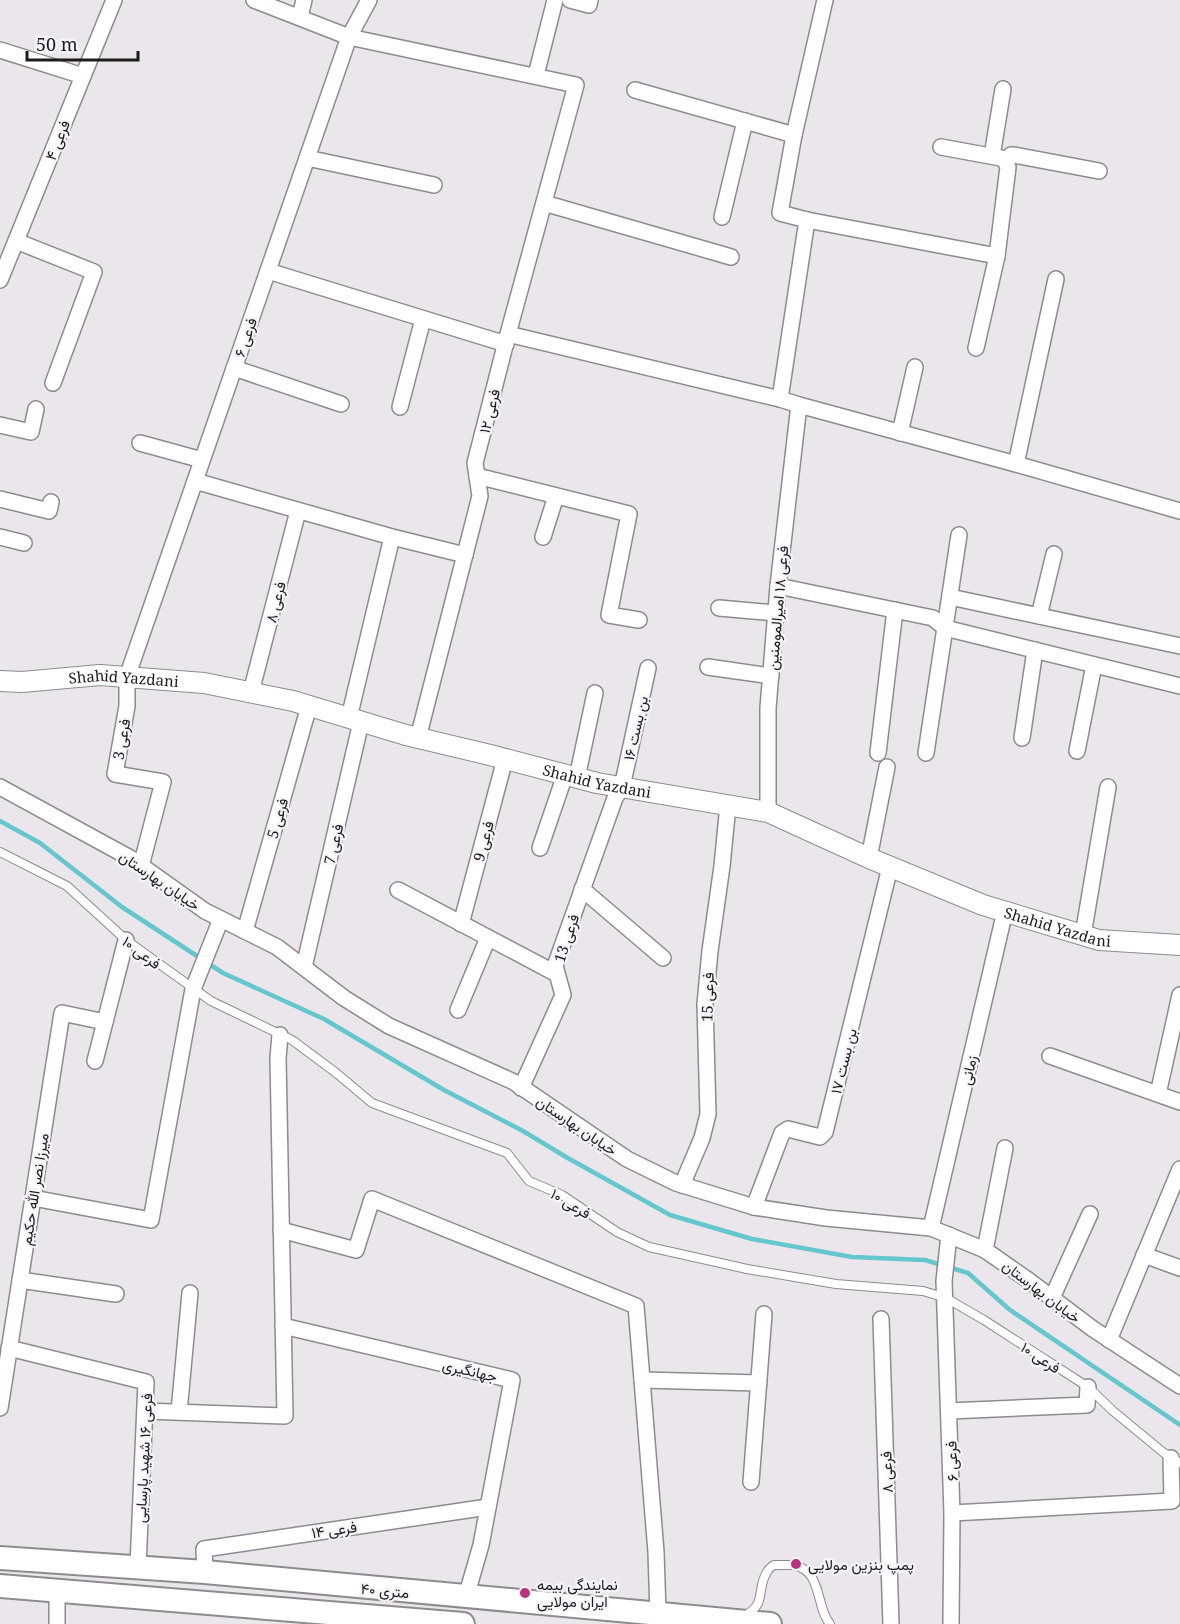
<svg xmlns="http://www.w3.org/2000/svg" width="1180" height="1624" font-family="'Noto Serif',Vazirmatn,serif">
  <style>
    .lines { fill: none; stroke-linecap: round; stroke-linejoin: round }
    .stream { stroke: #63c7cc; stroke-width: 4.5 }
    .lane-casing { stroke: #8d8b8f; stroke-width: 10 }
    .street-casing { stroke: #8d8b8f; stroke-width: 18 }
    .secondary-casing { stroke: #8d8b8f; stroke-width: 22 }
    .primary-casing { stroke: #8d8b8f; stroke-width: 26 }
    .lane { stroke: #fff; stroke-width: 8 }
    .street { stroke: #fff; stroke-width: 15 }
    .secondary { stroke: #fff; stroke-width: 20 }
    .primary { stroke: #fff; stroke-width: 22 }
    .poi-dot { fill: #b7347c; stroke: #f7f4f9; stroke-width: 2 }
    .labels { text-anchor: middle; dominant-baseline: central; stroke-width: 4.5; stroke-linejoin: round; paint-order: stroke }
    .street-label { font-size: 15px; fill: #1c1b1d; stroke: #f7f4f9 }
    .poi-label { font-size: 15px; fill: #1c1b1d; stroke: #f7f4f9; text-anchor: start }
  </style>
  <rect width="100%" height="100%" fill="#eae6ec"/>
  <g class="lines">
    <polyline class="stream" points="0,821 40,843 122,907 223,973 324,1019 444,1090 523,1131 566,1157 670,1215 752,1239 852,1257 925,1260 968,1273 1010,1310 1180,1425"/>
    <g class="lane-casing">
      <g id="lane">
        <polyline points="0,852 67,886 126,940 211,1001 292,1040 335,1072 372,1103 507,1153 529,1181 562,1195 617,1232 649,1247 747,1269 836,1284 923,1291 946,1298 984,1320 1088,1387 1113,1411 1164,1453 1180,1463"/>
        <path d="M746,1615C767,1603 756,1589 767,1572C768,1569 771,1567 774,1565C780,1565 787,1565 793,1565C823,1570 815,1606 830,1624"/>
      </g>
    </g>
    <g class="street-casing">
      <g id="street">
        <polyline points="254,0 349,37 576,85 508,334 475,463 480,496 418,738"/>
        <polyline points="570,0 589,5 590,0"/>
        <polyline points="300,17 304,0"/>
        <polyline points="0,50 83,76"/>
        <polyline points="536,75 555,0"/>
        <polyline points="635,90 794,135"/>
        <polyline points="941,147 1001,158 1005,161 1008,167 997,256 976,348"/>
        <polyline points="992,156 1003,89"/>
        <polyline points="307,158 434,185"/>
        <polyline points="1005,161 1011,155 1014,155 1099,171"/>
        <polyline points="544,203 731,257"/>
        <polyline points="722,217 745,121"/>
        <polyline points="807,220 997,256"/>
        <polyline points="16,241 94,272 53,383"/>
        <polyline points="268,271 506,344"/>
        <polyline points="0,280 114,0"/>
        <polyline points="508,334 780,399 799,405 1016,464 1180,511"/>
        <polyline points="234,368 341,404"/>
        <polyline points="780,399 807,220 780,213 794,135 825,0"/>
        <polyline points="400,407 423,319"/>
        <polyline points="0,425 31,432 36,409"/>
        <polyline points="900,433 915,367"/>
        <polyline points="140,443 202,460"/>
        <polyline points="1016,464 1056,279"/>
        <polyline points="477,476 629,514 609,615 639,620"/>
        <polyline points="195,481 392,537 465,555"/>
        <polyline points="0,499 49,511 51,502"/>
        <polyline points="0,537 24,543"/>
        <polyline points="543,537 556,496"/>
        <polyline points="778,586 933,618 945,628 1180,686"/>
        <polyline points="950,597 1180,646"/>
        <polyline points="719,608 776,613"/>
        <polyline points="1039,616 1054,554"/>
        <polyline points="708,667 771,676"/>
        <polyline points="251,692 298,511"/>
        <polyline points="349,718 392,537"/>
        <polyline points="1022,738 1035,650"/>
        <polyline points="1077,751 1094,665"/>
        <polyline points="878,753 895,610"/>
        <polyline points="926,753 959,535"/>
        <polyline points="577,778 595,693"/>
        <polyline points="0,787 132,859 205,911 277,947 344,998 389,1026 514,1082 627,1159 676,1183 754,1207 826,1218 931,1228 985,1250 1028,1280 1093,1329 1180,1386"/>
        <polyline points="768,812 768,708 778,586 799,405"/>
        <polyline points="540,848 565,775"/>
        <polyline points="869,858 887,767"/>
        <polyline points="141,866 163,782 115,774 127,706 127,677 349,37 369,0"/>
        <polyline points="582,889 663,958"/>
        <polyline points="398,890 557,974"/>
        <polyline points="461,924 505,759"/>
        <polyline points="245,931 309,706"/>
        <polyline points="1083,935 1108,787"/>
        <polyline points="304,967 361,722"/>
        <polyline points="458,1010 488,938"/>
        <polyline points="1050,1056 1180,1102"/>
        <polyline points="95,1061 126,940"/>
        <polyline points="521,1088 563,995 555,966 615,798 622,787 648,668"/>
        <polyline points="1158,1094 1180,995"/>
        <polyline points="682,1185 702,1138 708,1114 705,1004 710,951 722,866 728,805"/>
        <polyline points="33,1198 151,1220 193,989 221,919"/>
        <polyline points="754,1207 782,1133 788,1129 820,1137 825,1132 890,867"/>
        <polyline points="931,1228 1005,911"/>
        <polyline points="281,1230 356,1250 372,1199 636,1306 656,1552 658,1614"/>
        <polyline points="949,1235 944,1281 952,1513 951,1624"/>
        <polyline points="985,1250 1005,1148"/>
        <polyline points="1144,1255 1180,1268"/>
        <polyline points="20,1280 116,1294"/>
        <polyline points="1052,1298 1090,1214"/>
        <polyline points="881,1319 891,1624"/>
        <polyline points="283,1326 512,1380 481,1545 466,1597"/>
        <polyline points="1109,1340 1180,1169"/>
        <polyline points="9,1348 146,1382 138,1566"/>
        <polyline points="642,1380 759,1383"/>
        <polyline points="0,1408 62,1013 105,1022"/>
        <polyline points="145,1411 285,1416 278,1058 280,1035"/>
        <polyline points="949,1411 1087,1405 1088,1387"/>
        <polyline points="179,1412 190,1293"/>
        <polyline points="751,1482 764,1314"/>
        <polyline points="952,1513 1172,1501 1171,1458"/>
        <polyline points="205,1572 204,1549 488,1507"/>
        <polyline points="57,1624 57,1590"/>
      </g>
    </g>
    <g class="secondary-casing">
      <g id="secondary">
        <path id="s1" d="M0,681L22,682L100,675L204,683L293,701L406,735L490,755L597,783L768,812L869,858L983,905L1099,940L1180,945"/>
      </g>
    </g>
    <g class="primary-casing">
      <g id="primary">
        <polyline points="0,1558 205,1572 770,1624"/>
        <polyline points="0,1586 463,1624"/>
      </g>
    </g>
    <use href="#lane" class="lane"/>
    <use href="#street" class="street"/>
    <use href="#secondary" class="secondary"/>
    <use href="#primary" class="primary"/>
  </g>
  <g class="poi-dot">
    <circle cx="796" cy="1564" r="6"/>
    <circle cx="525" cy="1593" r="6"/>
  </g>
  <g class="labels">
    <g class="street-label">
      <text transform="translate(57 140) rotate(-68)">فرعی ۴</text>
      <text transform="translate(245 337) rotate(-71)">فرعی ۶</text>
      <text transform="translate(489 411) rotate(-76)">فرعی ۱۲</text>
      <text transform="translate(275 602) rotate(-76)">فرعی ۸</text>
      <text transform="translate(777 608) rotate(-85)">فرعی ۱۸ امیرالمومنین</text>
      <text stroke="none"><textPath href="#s1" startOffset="124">Shahid Yazdani</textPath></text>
      <text transform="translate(635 728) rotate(-77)">بن بست ۱۶</text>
      <text transform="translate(121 739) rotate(-80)">فرعی 3</text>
      <text stroke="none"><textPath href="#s1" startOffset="610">Shahid Yazdani</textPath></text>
      <text transform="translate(277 818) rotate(-74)">فرعی 5</text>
      <text transform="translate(483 841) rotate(-75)">فرعی 9</text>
      <text transform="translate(333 844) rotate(-77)">فرعی 7</text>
      <text transform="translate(160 880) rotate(34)">خیابان بهارستان</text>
      <text stroke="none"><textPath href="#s1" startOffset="1096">Shahid Yazdani</textPath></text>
      <text transform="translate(566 938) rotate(-72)">فرعی 13</text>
      <text transform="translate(142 952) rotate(37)">فرعی ۱۰</text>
      <text transform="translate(707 997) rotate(-88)">فرعی 15</text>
      <text transform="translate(843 1061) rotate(-76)">بن بست ۱۷</text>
      <text transform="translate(968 1070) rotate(-77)">زمانی</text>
      <text transform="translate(577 1125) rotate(34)">خیابان بهارستان</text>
      <text transform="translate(34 1189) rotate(-81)">میرزا نصر الله حکیم</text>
      <text transform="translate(571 1203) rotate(31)">فرعی ۱۰</text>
      <text transform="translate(1042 1291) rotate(37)">خیابان بهارستان</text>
      <text transform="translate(1041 1357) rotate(33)">فرعی ۱۰</text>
      <text transform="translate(470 1370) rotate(13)">جهانگیری</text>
      <text transform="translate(143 1458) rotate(-87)">فرعی ۱۶ شهید پارسایی</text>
      <text transform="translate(951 1461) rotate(-92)">فرعی ۶</text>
      <text transform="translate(886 1472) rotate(-92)">فرعی ۸</text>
      <text transform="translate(334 1529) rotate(-8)">فرعی ۱۴</text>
      <text transform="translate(385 1590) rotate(5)">۴۰ متری</text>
    </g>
    <g class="poi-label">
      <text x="808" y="1564">پمپ بنزین مولایی</text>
      <text x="537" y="1584">نمایندگی بیمه<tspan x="537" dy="17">ایران مولایی</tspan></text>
    </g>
  </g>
  <path d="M27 51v9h111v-9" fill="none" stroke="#1c1b1d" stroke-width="3"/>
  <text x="36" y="51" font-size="18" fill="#1c1b1d" stroke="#f7f4f9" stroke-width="4.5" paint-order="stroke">50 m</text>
</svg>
